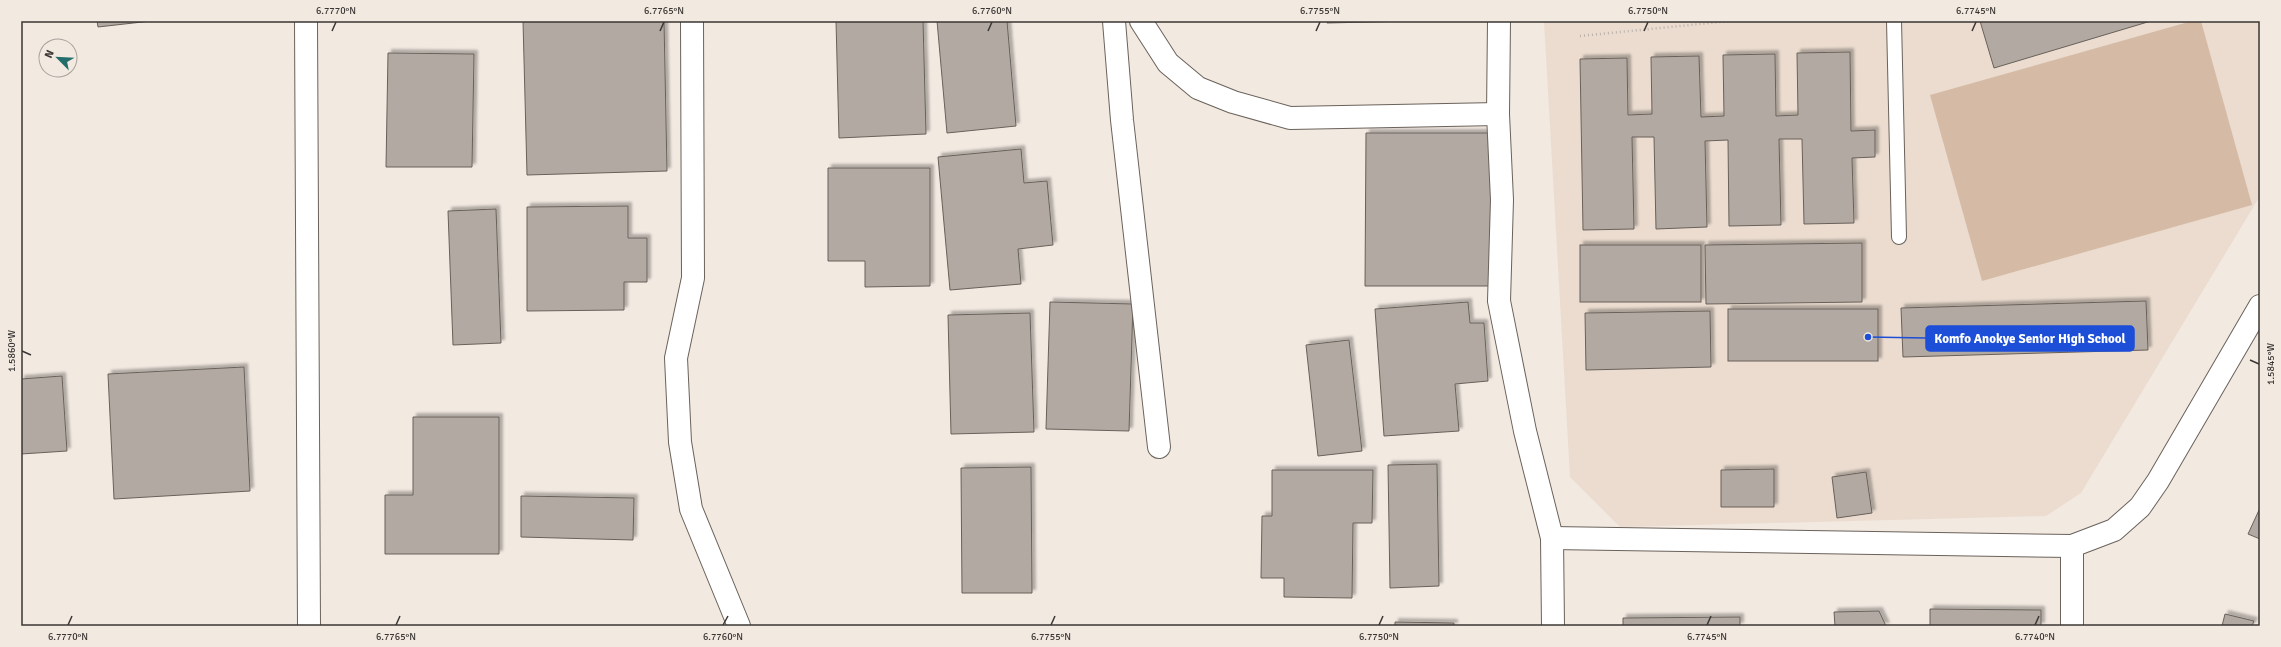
<svg xmlns="http://www.w3.org/2000/svg" width="2281" height="647" font-family="Signika,sans-serif">
  <style>
    .built { fill: #ebdccf }
    .green { fill: #d5bba5 }
    .building { fill: #b1a9a2; stroke: #69615a; filter: url(#shadow) }
    .lines { fill: none; stroke-linecap: round; stroke-linejoin: round }
    .lane-casing { stroke: #6a625b; stroke-width: 16 }
    .street-casing { stroke: #6a625b; stroke-width: 24 }
    .path { stroke: #b9b1ab; stroke-width: 2.5; stroke-dasharray: 1 3; stroke-linecap: butt }
    .lane { stroke: #fff; stroke-width: 14 }
    .street { stroke: #fff; stroke-width: 22 }
    .ticks { fill: none; stroke: #3a3633; stroke-width: 1.5 }
    .leader { fill: none; stroke: #1d4ed8; stroke-width: 1.5 }
    .callout-dot { fill: #1d4ed8; stroke: #f2e9e1; stroke-width: 1.5 }
    .callout { fill: #1d4ed8; stroke: #1d4ed8; stroke-width: 1.5 }
    .callout-label { font-size: 13px; text-anchor: middle; font-weight: bold; fill: #fff }
    .neatline { fill: none; stroke: #3a3633; stroke-width: 1.5 }
    .ticks-label { font-size: 10px; text-anchor: middle; fill: #3a3633 }
  </style>
  <defs>
    <filter id="shadow"><feDropShadow dx="3.5" dy="-3.5" stdDeviation="1" flood-color="#0004"/></filter>
  </defs>
  <rect width="100%" height="100%" fill="#f2e9e1"/>
  <polygon class="built" points="1544,21 2260,21 2260,196 2081,493 2046,516 1620,527 1570,477"/>
  <polygon class="green" points="2192,21 2201,21 2252,205 1982,281 1930,95"/>
  <g class="building">
    <polygon points="97,21 151,21 98,27"/>
    <polygon points="523,21 664,21 667,171 527,175"/>
    <polygon points="836,21 923,21 926,134 839,138"/>
    <polygon points="937,21 1007,21 1016,126 947,133"/>
    <polygon points="1327,21 1410,21 1327,23"/>
    <polygon points="1980,21 2151,21 1994,68"/>
    <polygon points="1850,52 1851,131 1875,130 1875,157 1852,158 1854,223 1804,224 1802,139 1779,139 1781,225 1729,226 1728,140 1705,141 1707,227 1656,229 1654,137 1632,137 1634,229 1583,230 1580,59 1627,58 1628,115 1652,114 1651,57 1699,56 1701,117 1724,116 1723,55 1775,54 1776,116 1798,115 1797,53"/>
    <polygon points="388,53 474,54 472,167 386,167"/>
    <polygon points="1366,133 1491,133 1490,286 1365,286"/>
    <polygon points="1021,149 1024,183 1047,181 1053,245 1018,249 1021,284 950,290 938,157"/>
    <polygon points="828,168 930,168 930,286 865,287 865,261 828,261"/>
    <polygon points="628,206 628,238 647,238 647,282 624,282 624,310 527,311 527,207"/>
    <polygon points="496,209 501,343 453,345 448,211"/>
    <polygon points="1862,243 1862,302 1706,304 1705,245"/>
    <rect x="1580" y="245" width="121" height="57"/>
    <polygon points="2146,301 2148,350 1903,357 1901,308"/>
    <polygon points="1050,302 1133,304 1129,431 1046,429"/>
    <polygon points="1468,302 1470,323 1484,323 1488,381 1455,384 1459,431 1384,436 1375,309"/>
    <rect x="1728" y="309" width="150" height="52"/>
    <polygon points="1710,311 1711,367 1586,370 1585,313"/>
    <polygon points="1030,313 1034,432 951,434 948,315"/>
    <polygon points="1349,340 1362,451 1318,456 1306,345"/>
    <polygon points="244,367 250,491 114,499 108,374"/>
    <polygon points="62,376 67,451 21,454 21,379"/>
    <polygon points="413,417 499,417 499,554 385,554 385,495 413,495"/>
    <polygon points="1437,464 1439,586 1390,588 1388,465"/>
    <polygon points="1031,467 1032,593 962,593 961,468"/>
    <polygon points="1774,469 1774,507 1721,507 1721,470"/>
    <polygon points="1272,470 1373,470 1372,523 1353,523 1352,598 1284,597 1284,578 1261,578 1262,516 1272,516"/>
    <polygon points="1866,472 1872,513 1837,518 1832,477"/>
    <polygon points="521,496 634,498 633,540 521,537"/>
    <polygon points="2260,508 2260,539 2248,534"/>
    <polygon points="1930,609 2041,610 2041,626 1930,626"/>
    <polygon points="1879,611 1886,626 1835,626 1834,612"/>
    <polygon points="2225,614 2254,621 2252,626 2222,626"/>
    <polygon points="1740,617 1740,626 1623,626 1623,618"/>
    <polygon points="1395,622 1454,623 1454,626 1395,626"/>
  </g>
  <g class="lines">
    <g class="lane-casing">
      <polyline id="lane" points="1894,21 1899,237"/>
    </g>
    <g class="street-casing">
      <g id="street">
        <polyline points="306,21 309,626"/>
        <polyline points="692,21 693,278 676,358 680,442 691,509 739,626"/>
        <polyline points="1114,21 1122,120 1159,447"/>
        <polyline points="1141,21 1168,63 1198,88 1233,102 1290,118 1498,114"/>
        <polyline points="1499,21 1498,114 1502,200 1499,301 1525,431 1552,538 1553,626"/>
        <polyline points="1552,538 2072,546 2114,530 2140,507 2158,481 2260,306"/>
        <polyline points="2072,626 2072,546"/>
      </g>
    </g>
    <polyline class="path" points="1580,36 1730,21"/>
    <use href="#lane" class="lane"/>
    <use href="#street" class="street"/>
  </g>
  <path class="ticks" d="M332,31L336,22M660,31L664,22M988,31L992,22M1316,31L1320,22M1644,31L1648,22M1972,31L1976,22M22,351L31,355M2250,360L2259,364M68,625L72,616M396,625L400,616M723,625L728,616M1051,625L1055,616M1379,625L1383,616M1707,625L1711,616M2035,625L2039,616"/>
  <path class="leader" d="M1868 337L1926 338"/>
  <circle class="callout-dot" cx="1868" cy="337" r="4"/>
  <rect class="callout" x="1926" y="326" width="208" height="25" rx="4"/>
  <g class="callout-label">
    <text x="2030" y="343">Komfo Anokye Senior High School</text>
  </g>
  <rect width="2281" height="647" fill="none" stroke="#f2e9e1" stroke-width="44"/>
  <g transform="translate(58 58) rotate(294)"><circle r="19" fill="#f2e9e1" stroke="#a8a19b"/>
  <path d="M0-3L7 15L0 10L-7 15Z" fill="#236e6a"/>
  <text y="-6" font-size="11" font-weight="bold" text-anchor="middle" fill="#3a3633">N</text>
  </g>
  <rect x="22" y="22" width="2237" height="603" class="neatline"/>
  <g class="ticks-label">
    <text x="336" y="14">6.7770°N</text>
    <text x="664" y="14">6.7765°N</text>
    <text x="992" y="14">6.7760°N</text>
    <text x="1320" y="14">6.7755°N</text>
    <text x="1648" y="14">6.7750°N</text>
    <text x="1976" y="14">6.7745°N</text>
    <text transform="translate(11 351) rotate(-90)" y="4">1.5860°W</text>
    <text transform="translate(2270 364) rotate(-90)" y="4">1.5845°W</text>
    <text x="68" y="640">6.7770°N</text>
    <text x="396" y="640">6.7765°N</text>
    <text x="723" y="640">6.7760°N</text>
    <text x="1051" y="640">6.7755°N</text>
    <text x="1379" y="640">6.7750°N</text>
    <text x="1707" y="640">6.7745°N</text>
    <text x="2035" y="640">6.7740°N</text>
  </g>
</svg>
